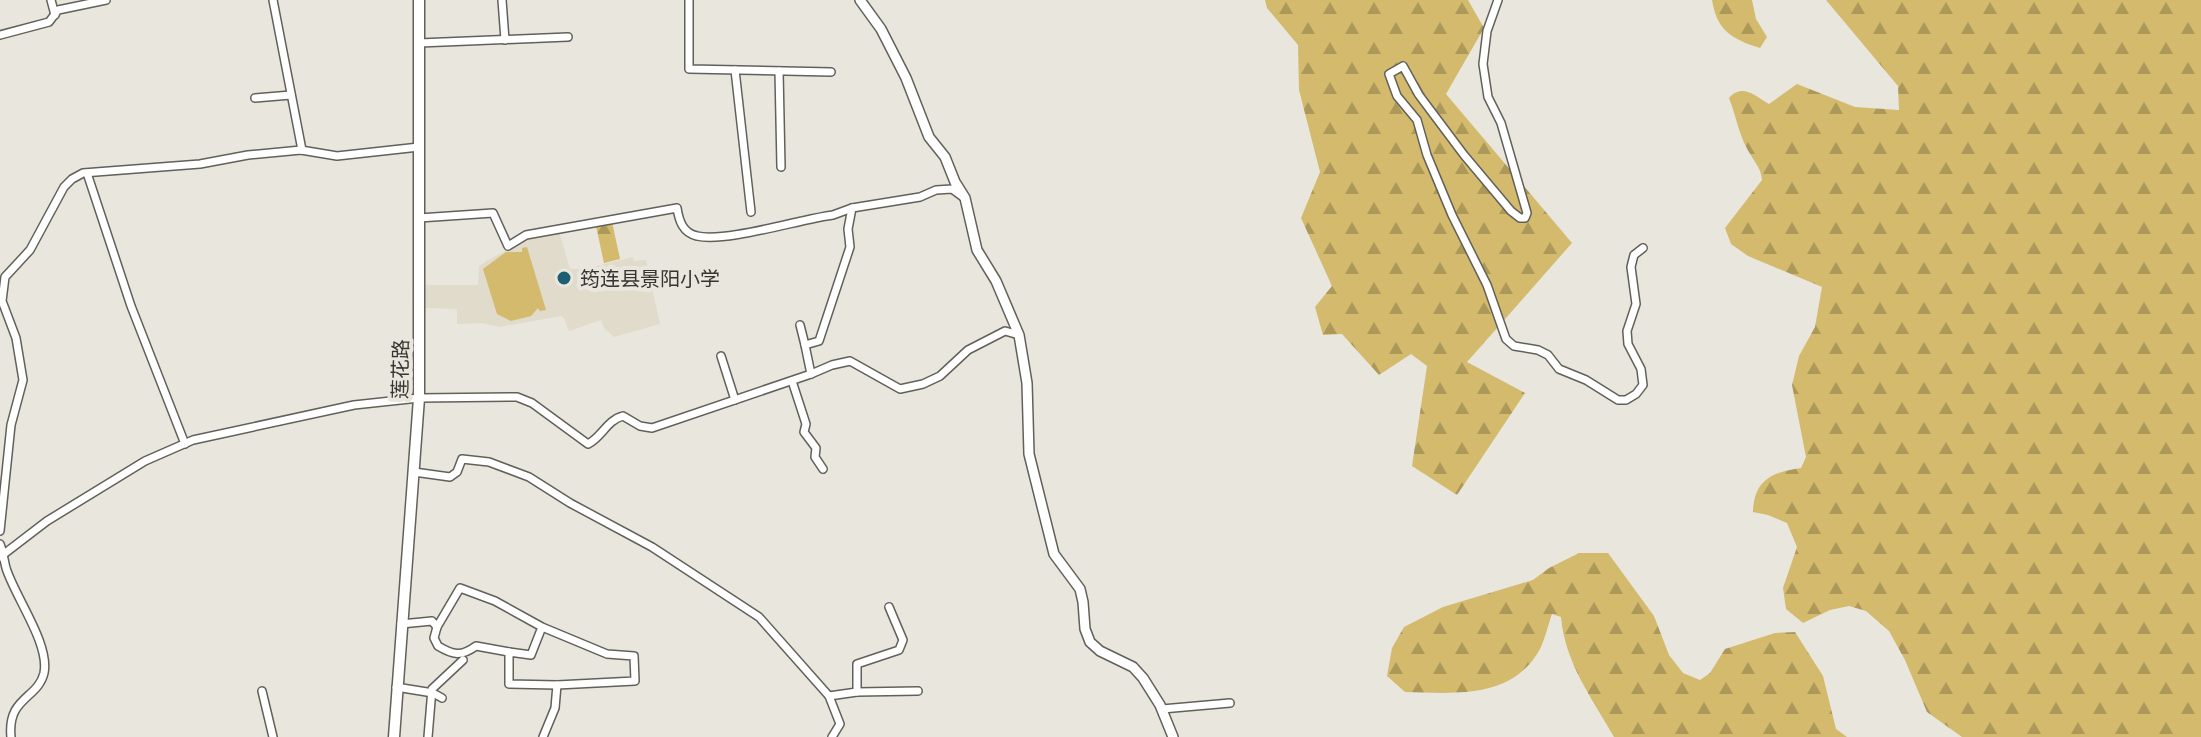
<svg xmlns="http://www.w3.org/2000/svg" width="2201" height="737" font-family="'Archivo Narrow','Noto Sans SC',sans-serif">
  <style>
    .built { fill: #e1dbcc }
    .green { fill: #d3ba6c }
    .forest { fill: url(#forest-firs) }
    .lines { fill: none; stroke-linecap: round; stroke-linejoin: round }
    .minor-casing { stroke: #626059; stroke-width: 10 }
    .tertiary-casing { stroke: #626059; stroke-width: 12 }
    .secondary-casing { stroke: #626059; stroke-width: 13 }
    .minor { stroke: #fff; stroke-width: 7 }
    .tertiary { stroke: #fff; stroke-width: 9 }
    .secondary { stroke: #fff; stroke-width: 10 }
    .poi-dot { fill: #1c5e72; stroke: #e9e6de; stroke-width: 3 }
    .labels { text-anchor: middle; dominant-baseline: central; stroke-width: 8; stroke-linejoin: round; paint-order: stroke }
    .poi-label { font-size: 20px; fill: #363531; stroke: #e9e6de; text-anchor: start }
    .street-label { font-size: 20px; fill: #363531; stroke: #e9e6de }
  </style>
  <defs>
    <pattern id="forest-firs" width="22" height="20" patternUnits="userSpaceOnUse" patternTransform="scale(2)"><rect width="22" height="20" fill="#d3ba6c"/><path d="M5 1l3.5 6h-7zM16 11l3.5 6h-7z" fill="#ac9859"/></pattern>
  </defs>
  <rect width="100%" height="100%" fill="#e9e6de"/>
  <polygon class="built" points="559,231 570,269 584,269 633,257 634,261 646,260 660,324 614,337 604,328 601,320 569,331 564,318 561,316 499,327 482,323 457,324 457,309 423,308 424,285 478,285 479,266 488,260 533,236"/>
  <polygon class="green" points="527,247 546,310 540,311 538,308 531,316 511,321 497,314 483,269 506,252 522,252 522,248"/>
  <g class="forest">
    <polygon points="1265,0 1468,0 1484,28 1446,94 1572,243 1467,362 1525,393 1457,495 1412,466 1427,366 1411,354 1379,375 1342,334 1323,335 1315,307 1332,286 1301,218 1320,172 1299,90 1298,45 1267,8"/>
    <path d="M1712,0H1752L1756,19L1767,37L1760,48C1732,39 1717,31 1712,0Z"/>
    <path d="M1826,0H2201V737H1962L1927,712L1905,660L1889,631L1866,611L1849,606L1830,610L1803,623L1786,609L1783,588L1797,547L1787,523L1768,515L1753,512C1754,480 1772,472 1801,468L1806,457L1792,385L1799,356L1815,327L1822,287L1748,256L1731,244L1725,228L1762,180C1761,169 1757,166 1752,157C1739,138 1737,118 1729,98C1742,83 1754,95 1769,104L1797,84L1855,107L1899,110L1898,86Z"/>
    <polygon points="612,222 620,259 604,263 596,226"/>
    <path d="M1579,553H1608L1654,616L1669,655L1683,673L1700,680L1710,673L1725,649L1775,633L1795,632L1823,676L1836,729L1847,737H1614C1592,698 1565,663 1561,617L1552,614C1548,625 1545,639 1540,649C1512,700 1455,693 1405,692L1387,676L1392,648L1404,627L1443,607L1533,580L1549,568Z"/>
  </g>
  <g class="lines">
    <g class="minor-casing">
      <g id="minor">
        <polyline points="51,0 55,15"/>
        <polyline points="273,0 302,150"/>
        <polyline points="502,0 505,40"/>
        <polyline points="689,0 689,69 831,72"/>
        <polyline points="1498,0 1487,31 1483,64 1488,97 1501,123 1527,213 1525,218 1520,218 1511,211 1464,155 1419,95 1403,66 1389,74 1397,96 1417,120 1427,155 1452,215 1487,285 1506,339 1514,346 1538,350 1548,355 1559,369 1586,380 1618,400 1626,400 1636,394 1643,385 1641,369 1628,344 1627,331 1636,304 1631,267 1634,255 1643,248"/>
        <polyline points="0,35 49,22 58,10 106,0"/>
        <polyline points="419,43 568,37"/>
        <polyline points="735,70 751,212"/>
        <polyline points="779,71 781,167"/>
        <polyline points="255,98 291,95"/>
        <polyline points="87,173 131,306 185,444"/>
        <path d="M419,218L493,213L508,246L526,235L677,208C679,221 683,233 697,236C725,243 801,219 833,215L852,208L920,197L936,190L952,189L963,197"/>
        <polyline points="800,325 805,345"/>
        <polyline points="721,356 735,400"/>
        <polyline points="811,374 805,345 819,341 850,247 848,229 852,208"/>
        <polyline points="792,381 806,424 804,432 816,448 815,457 823,469"/>
        <polyline points="414,472 450,477 457,472 462,459 489,462 529,477 570,503 652,547 759,617 829,696 840,724 832,737"/>
        <polyline points="0,531 11,425 23,380 16,338 2,301 5,277 30,250 64,187 72,179 83,173 200,164 248,155 301,150 337,156 419,147"/>
        <path d="M0,544C3,552 4,560 6,568C15,597 50,644 44,673C38,699 7,697 11,737"/>
        <path d="M0,557L47,521L145,461L193,440L354,405L419,398L517,397L532,403L588,444C602,437 607,420 623,416L640,426L652,428L811,374L832,365L850,361L900,389L923,384L940,376L968,350L1005,331L1019,335"/>
        <polyline points="401,624 432,621 437,627 460,588 495,601 542,627 607,654 634,656 635,681 557,685 509,684 509,652 531,655 542,627"/>
        <path d="M437,627L434,638L438,646C453,655 461,657 476,646L509,652"/>
        <polyline points="396,687 433,693 442,698"/>
        <polyline points="262,691 273,737"/>
        <polyline points="857,692 918,691"/>
        <polyline points="829,696 857,692 857,664 899,650 903,640 889,607"/>
        <polyline points="1162,709 1230,703"/>
        <polyline points="428,737 432,689 463,660"/>
        <polyline points="543,737 555,708 557,685"/>
      </g>
    </g>
    <g class="tertiary-casing">
      <polyline id="tertiary" points="860,0 881,29 906,78 929,137 945,157 955,182 965,198 977,250 996,281 1019,335 1027,383 1029,454 1054,554 1080,589 1083,602 1085,629 1090,642 1100,651 1133,667 1143,678 1160,705 1173,737"/>
    </g>
    <g class="secondary-casing">
      <polyline id="secondary" points="394,737 419,398 419,0"/>
    </g>
    <use href="#minor" class="minor"/>
    <use href="#tertiary" class="tertiary"/>
    <use href="#secondary" class="secondary"/>
  </g>
  <circle class="poi-dot" cx="564" cy="278" r="8"/>
  <g class="labels">
    <g class="poi-label">
      <text x="580" y="278">筠连县景阳小学</text>
    </g>
    <g class="street-label">
      <text transform="translate(400 369) rotate(-89)">莲花路</text>
    </g>
  </g>
</svg>
